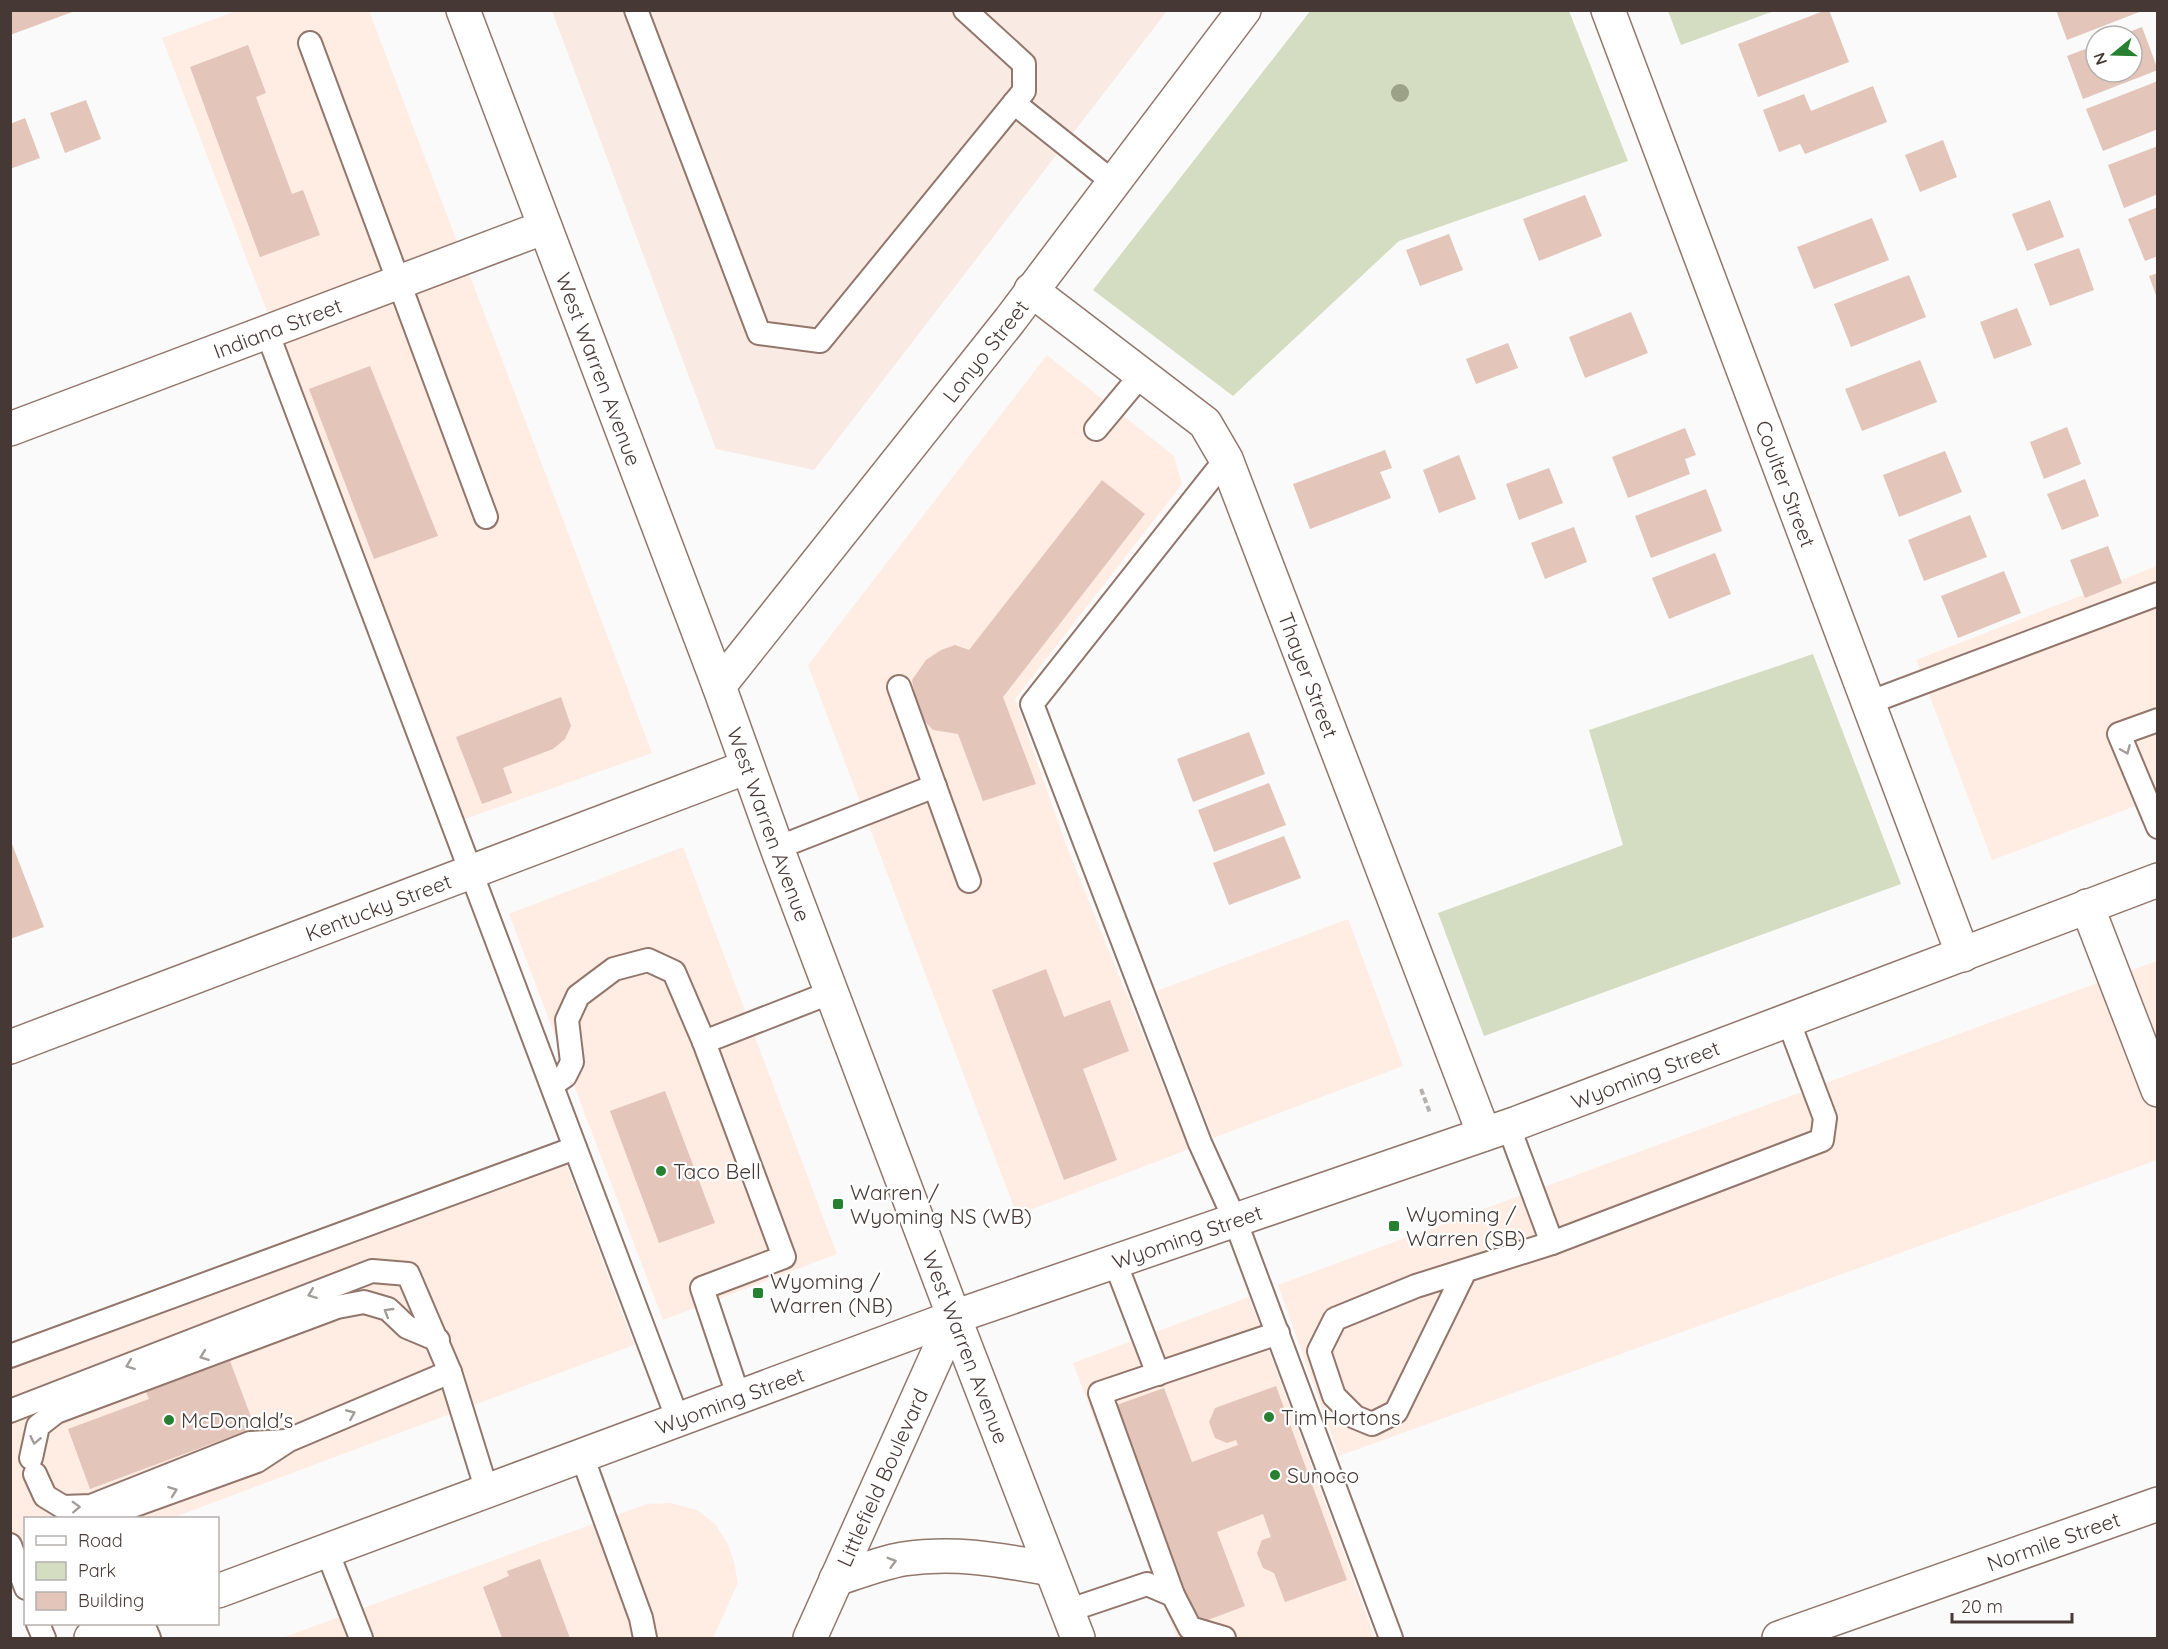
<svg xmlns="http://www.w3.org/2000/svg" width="2168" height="1649" font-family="Quicksand,sans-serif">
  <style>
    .commercial { fill: #ffece2 }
    .built { fill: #faeae4 }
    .green { fill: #d4dcc2 }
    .building { fill: #e3c5b9 }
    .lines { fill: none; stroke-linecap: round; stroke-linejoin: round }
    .lane-casing { stroke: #92766b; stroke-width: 26 }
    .street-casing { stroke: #92766b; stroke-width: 36 }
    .secondary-casing { stroke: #92766b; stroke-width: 36 }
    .primary-casing { stroke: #92766b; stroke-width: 36 }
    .path { stroke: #b6b1af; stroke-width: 4; stroke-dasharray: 6 3; stroke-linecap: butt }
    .lane { stroke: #fff; stroke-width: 22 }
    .street { stroke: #fff; stroke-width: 33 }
    .secondary { stroke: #fff; stroke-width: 33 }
    .primary { stroke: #fff; stroke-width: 33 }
    .tree { fill: #9aa186 }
    .oneway { stroke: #a29c9a }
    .poi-dot { fill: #258131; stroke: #fff; stroke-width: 2 }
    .labels { text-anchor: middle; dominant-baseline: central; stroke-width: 4.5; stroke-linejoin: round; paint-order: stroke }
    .street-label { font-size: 21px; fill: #463935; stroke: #fff }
    .poi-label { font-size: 21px; fill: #463935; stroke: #fff; text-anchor: start }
  </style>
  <rect width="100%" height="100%" fill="#fafafa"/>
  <g class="commercial">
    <polygon points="237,11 369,11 652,753 462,820 162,38"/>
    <polygon points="1047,355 1174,456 1182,484 1015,699 1067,847 1189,1149 1017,1215 808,665"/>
    <polygon points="2157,566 2157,798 1992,860 1916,660"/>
    <polygon points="683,847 837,1254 663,1320 509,914"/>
    <polygon points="1348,919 1403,1066 1213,1138 1157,991"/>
    <polygon points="2157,961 2157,1160 1339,1456 1278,1285"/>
    <polygon points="565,1161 634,1345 172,1518 26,1518 25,1573 11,1579 11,1368"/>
    <polygon points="1249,1297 1375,1638 1177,1638 1073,1363"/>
    <polygon points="671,1503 697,1510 715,1524 728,1544 734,1562 738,1583 713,1638 282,1638 647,1504"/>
  </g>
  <polygon class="built" points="552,11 1167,11 814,470 716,449"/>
  <g class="green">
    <polygon points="1311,10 1569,11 1628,161 1399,241 1233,396 1093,290"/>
    <polygon points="1668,11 1774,11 1681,45"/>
    <polygon points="1813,654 1901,884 1484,1036 1438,913 1623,845 1589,730"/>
  </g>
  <g class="building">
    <polygon points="10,10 75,10 75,11 10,35"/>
    <polygon points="1826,10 1829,10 1849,62 1758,97 1738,44"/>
    <polygon points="2056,10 2142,10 2142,11 2067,40"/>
    <polygon points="2142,27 2158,70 2083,99 2067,56 2096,45 2096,72 2132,72 2132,36 2119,36"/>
    <polygon points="248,45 266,93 256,97 292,194 303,190 320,235 260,257 190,67"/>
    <polygon points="2158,81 2158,129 2103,151 2086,109"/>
    <polygon points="1873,86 1887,122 1805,154 1800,144 1779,152 1763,110 1804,94 1811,111"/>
    <polygon points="86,100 101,139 65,153 50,113"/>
    <polygon points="25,118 40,158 10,169 10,124"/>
    <polygon points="1943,140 1957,177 1920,192 1905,155"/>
    <polygon points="2158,146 2158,194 2124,208 2108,165"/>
    <polygon points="1585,195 1602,236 1539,261 1523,219"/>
    <polygon points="2050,200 2064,237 2027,251 2012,214"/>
    <polygon points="2158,207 2158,256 2145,261 2128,219"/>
    <polygon points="1872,218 1889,260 1814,289 1797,247"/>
    <polygon points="1449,234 1463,270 1420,286 1406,250"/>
    <polygon points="2079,248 2094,290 2050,306 2034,264"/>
    <polygon points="2158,273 2158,298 2157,298 2149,276"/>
    <polygon points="1909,275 1926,317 1851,347 1834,304"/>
    <polygon points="2017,308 2032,345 1994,359 1980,322"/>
    <polygon points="1631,312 1648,353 1585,378 1569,337"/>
    <polygon points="1508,343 1518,368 1476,384 1466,359"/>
    <polygon points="1920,360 1937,402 1862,431 1845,389"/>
    <polygon points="370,366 438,536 374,559 309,389"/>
    <polygon points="2067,427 2081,464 2044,479 2030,442"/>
    <polygon points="1685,428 1696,455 1685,459 1690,474 1628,498 1612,457"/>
    <polygon points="1385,450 1392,468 1380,472 1391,498 1310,529 1293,484"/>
    <polygon points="1945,451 1962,492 1899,517 1883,475"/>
    <polygon points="1459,455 1476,499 1439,513 1423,470"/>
    <polygon points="1549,468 1563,503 1519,520 1506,484"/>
    <polygon points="2085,479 2099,516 2062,530 2047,494"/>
    <polygon points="1102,480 1145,514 1003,697 1036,784 983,801 958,734 933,730 918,714 912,680 926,660 941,650 955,645 969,650"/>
    <polygon points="1706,489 1722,531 1651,558 1635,516"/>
    <polygon points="1970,515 1987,557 1924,581 1908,540"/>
    <polygon points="1574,527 1587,562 1545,579 1531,543"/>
    <polygon points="2108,546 2122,583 2085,598 2070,560"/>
    <polygon points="1715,553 1731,594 1669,619 1652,578"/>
    <polygon points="2004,571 2021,613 1958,638 1941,596"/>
    <polygon points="561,697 571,726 565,739 553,749 503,768 512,793 482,804 456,737"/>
    <polygon points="1249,732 1265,774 1193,802 1177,759"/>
    <polygon points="1269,783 1286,825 1214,852 1198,810"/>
    <polygon points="1284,836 1301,878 1229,905 1213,863"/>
    <polygon points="10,844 12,844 44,927 10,939"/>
    <polygon points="1046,969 1064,1017 1110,1000 1129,1051 1083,1069 1117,1160 1064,1180 992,990"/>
    <polygon points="665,1091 715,1223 659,1243 610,1111"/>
    <polygon points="230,1361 251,1417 242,1421 246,1431 90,1489 68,1429 149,1399 146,1392"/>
    <polygon points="1276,1386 1347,1580 1285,1602 1274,1573 1263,1568 1257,1553 1262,1540 1271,1537 1263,1514 1217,1532 1245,1606 1192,1626 1111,1407 1164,1388 1192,1462 1238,1445 1236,1440 1227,1443 1215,1438 1209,1422 1215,1408"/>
    <polygon points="540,1559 570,1638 502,1638 483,1587 509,1576 507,1571"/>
  </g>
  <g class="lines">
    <g class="lane-casing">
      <g id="lane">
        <polyline points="636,10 759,333 820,341 1024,91 1024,64 965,10"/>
        <polyline points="310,43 486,517"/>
        <polyline points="1014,103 1113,182"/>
        <polyline points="267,332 678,1420"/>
        <polyline points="1096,429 1141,375"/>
        <polyline points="1226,459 1032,704 1200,1143 1235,1220 1391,1638"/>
        <polyline points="899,687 969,881"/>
        <polyline points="1868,703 2158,594"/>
        <polyline points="2158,720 2119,734 2158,827"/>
        <polyline points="777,848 935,786"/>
        <polyline points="552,1085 565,1076 572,1062 567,1020 578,996 614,969 648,960 674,972 704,1042"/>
        <polyline points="1508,1125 1552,1243"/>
        <polyline points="1115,1262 1158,1374"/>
        <polyline points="1465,1271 1396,1412 1372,1424 1355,1417 1334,1396 1319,1351 1335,1319 1416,1286 1552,1243 1822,1140 1825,1118 1788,1020"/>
        <polyline points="10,1356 575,1148"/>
        <polyline points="739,1398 702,1288 784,1257 704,1042 832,992"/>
        <polyline points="10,1411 372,1271 408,1274 450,1372 487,1491"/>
        <polyline points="582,1456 641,1618 645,1638"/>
        <polyline points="31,1458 38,1426 56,1412 337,1307 364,1302 388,1309 407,1327 438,1340"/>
        <polyline points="35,1474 45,1496 63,1507 91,1506 250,1443 286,1441"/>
        <polyline points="99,1518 257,1461 289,1440 450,1372"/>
        <polyline points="10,1545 26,1588"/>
        <polyline points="327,1551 361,1638"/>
        <polyline points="1173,1595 1100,1393 1278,1333"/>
        <polyline points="1067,1611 1147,1584 1173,1595 1190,1628 1224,1638"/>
        <polyline points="38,1624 44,1638"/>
        <polyline points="143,1624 149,1638"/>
      </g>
    </g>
    <g class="street-casing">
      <g id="street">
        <path id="s1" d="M1608,10L1963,955"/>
        <path id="s2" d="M1031,290L1205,423L1226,459L1484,1134"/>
        <path id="s3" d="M10,429L545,227"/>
        <polyline points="2087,906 2158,1090"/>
        <path id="s4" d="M10,1047L747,767"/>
        <path id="s5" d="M810,1638L954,1317"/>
        <path id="s6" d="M1779,1638L2158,1504"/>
      </g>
    </g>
    <g class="secondary-casing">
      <g id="secondary">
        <path id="s7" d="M719,686L1010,320L1244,10"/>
        <polyline points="954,1317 1078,1638"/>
        <path d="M836,1579C858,1572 881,1563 903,1559C956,1551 1000,1560 1051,1569"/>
        <path id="s8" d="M218,1591L954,1317L1517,1123L2158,880"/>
        <polyline points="91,1638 131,1624"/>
      </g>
    </g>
    <g class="primary-casing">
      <g id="primary">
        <path id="s9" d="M463,10L719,686L777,848L954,1317"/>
      </g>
    </g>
    <polyline class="path" points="1421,1089 1430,1113"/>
    <use href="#lane" class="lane"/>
    <use href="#street" class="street"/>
    <use href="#secondary" class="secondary"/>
    <use href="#primary" class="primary"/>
  </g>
  <circle class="tree" cx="1400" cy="93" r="9"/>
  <defs><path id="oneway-chevron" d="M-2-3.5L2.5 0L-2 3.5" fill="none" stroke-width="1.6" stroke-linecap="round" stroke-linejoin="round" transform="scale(1.5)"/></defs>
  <g class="oneway">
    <use href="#oneway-chevron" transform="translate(2126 750) rotate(67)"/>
    <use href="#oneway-chevron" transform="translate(312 1294) rotate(159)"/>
    <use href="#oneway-chevron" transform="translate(388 1312) rotate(-149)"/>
    <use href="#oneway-chevron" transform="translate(204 1356) rotate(159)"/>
    <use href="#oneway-chevron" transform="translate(130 1365) rotate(159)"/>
    <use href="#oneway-chevron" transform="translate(351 1414) rotate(-23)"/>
    <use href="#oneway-chevron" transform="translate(35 1440) rotate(102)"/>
    <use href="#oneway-chevron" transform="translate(173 1491) rotate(-20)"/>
    <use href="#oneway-chevron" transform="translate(76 1507) rotate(-2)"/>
    <use href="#oneway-chevron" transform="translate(892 1562) rotate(-16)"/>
  </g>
  <g class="poi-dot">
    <circle cx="661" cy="1171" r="6"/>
    <rect x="832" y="1198" width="12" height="12" rx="3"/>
    <rect x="1388" y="1220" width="12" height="12" rx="3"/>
    <rect x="752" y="1287" width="12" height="12" rx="3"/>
    <circle cx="1269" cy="1417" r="6"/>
    <circle cx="169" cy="1420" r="6"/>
    <circle cx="1275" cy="1475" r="6"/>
  </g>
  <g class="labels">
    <g class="street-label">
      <text stroke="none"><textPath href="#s3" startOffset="286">Indiana Street</textPath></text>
      <text stroke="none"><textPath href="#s7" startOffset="428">Lonyo Street</textPath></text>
      <text stroke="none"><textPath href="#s9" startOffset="384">West Warren Avenue</textPath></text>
      <text stroke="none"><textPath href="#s1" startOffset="506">Coulter Street</textPath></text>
      <text stroke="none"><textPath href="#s2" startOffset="492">Thayer Street</textPath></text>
      <text stroke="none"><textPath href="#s9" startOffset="870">West Warren Avenue</textPath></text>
      <text stroke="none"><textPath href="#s4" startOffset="394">Kentucky Street</textPath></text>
      <text stroke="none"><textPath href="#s8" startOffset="1518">Wyoming Street</textPath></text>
      <text stroke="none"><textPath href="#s8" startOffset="1032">Wyoming Street</textPath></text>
      <text transform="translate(966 1347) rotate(69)">West Warren Avenue</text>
      <text stroke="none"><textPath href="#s8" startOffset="546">Wyoming Street</textPath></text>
      <text stroke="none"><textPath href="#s5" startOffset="176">Littlefield Boulevard</textPath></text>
      <text stroke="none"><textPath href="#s6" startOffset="291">Normile Street</textPath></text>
    </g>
    <g class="poi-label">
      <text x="673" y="1171">Taco Bell</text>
      <text x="850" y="1192">Warren /<tspan x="850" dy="24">Wyoming NS (WB)</tspan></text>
      <text x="1406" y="1214">Wyoming /<tspan x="1406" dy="24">Warren (SB)</tspan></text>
      <text x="770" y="1281">Wyoming /<tspan x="770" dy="24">Warren (NB)</tspan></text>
      <text x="1281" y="1417">Tim Hortons</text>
      <text x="181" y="1420">McDonald's</text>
      <text x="1287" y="1475">Sunoco</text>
    </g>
  </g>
  <rect width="2168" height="1649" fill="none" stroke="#463935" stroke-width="24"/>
  <rect x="24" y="1517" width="195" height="108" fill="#ffffff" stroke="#b5b0ae" stroke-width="1.5"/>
  <rect x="36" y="1536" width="30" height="9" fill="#ffffff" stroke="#b5b0ae" stroke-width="1.5"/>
  <text x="78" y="1547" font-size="18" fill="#463935">Road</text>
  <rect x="36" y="1562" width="30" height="18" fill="#d4dcc2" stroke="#b5b0ae" stroke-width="1.5"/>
  <text x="78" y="1577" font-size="18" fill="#463935">Park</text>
  <rect x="36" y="1592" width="30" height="18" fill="#e3c5b9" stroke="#b5b0ae" stroke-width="1.5"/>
  <text x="78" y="1607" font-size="18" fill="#463935">Building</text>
  <g transform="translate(2114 54) rotate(251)"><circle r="28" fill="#ffffff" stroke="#b5b0ae" stroke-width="1.5"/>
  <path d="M0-4.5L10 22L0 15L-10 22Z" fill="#258131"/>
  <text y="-9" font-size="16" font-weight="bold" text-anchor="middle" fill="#463935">N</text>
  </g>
  <path d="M1952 1613v9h120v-9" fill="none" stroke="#463935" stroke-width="3"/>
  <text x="1961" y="1613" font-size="18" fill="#463935" stroke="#ffffff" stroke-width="4.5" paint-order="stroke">20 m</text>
</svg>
